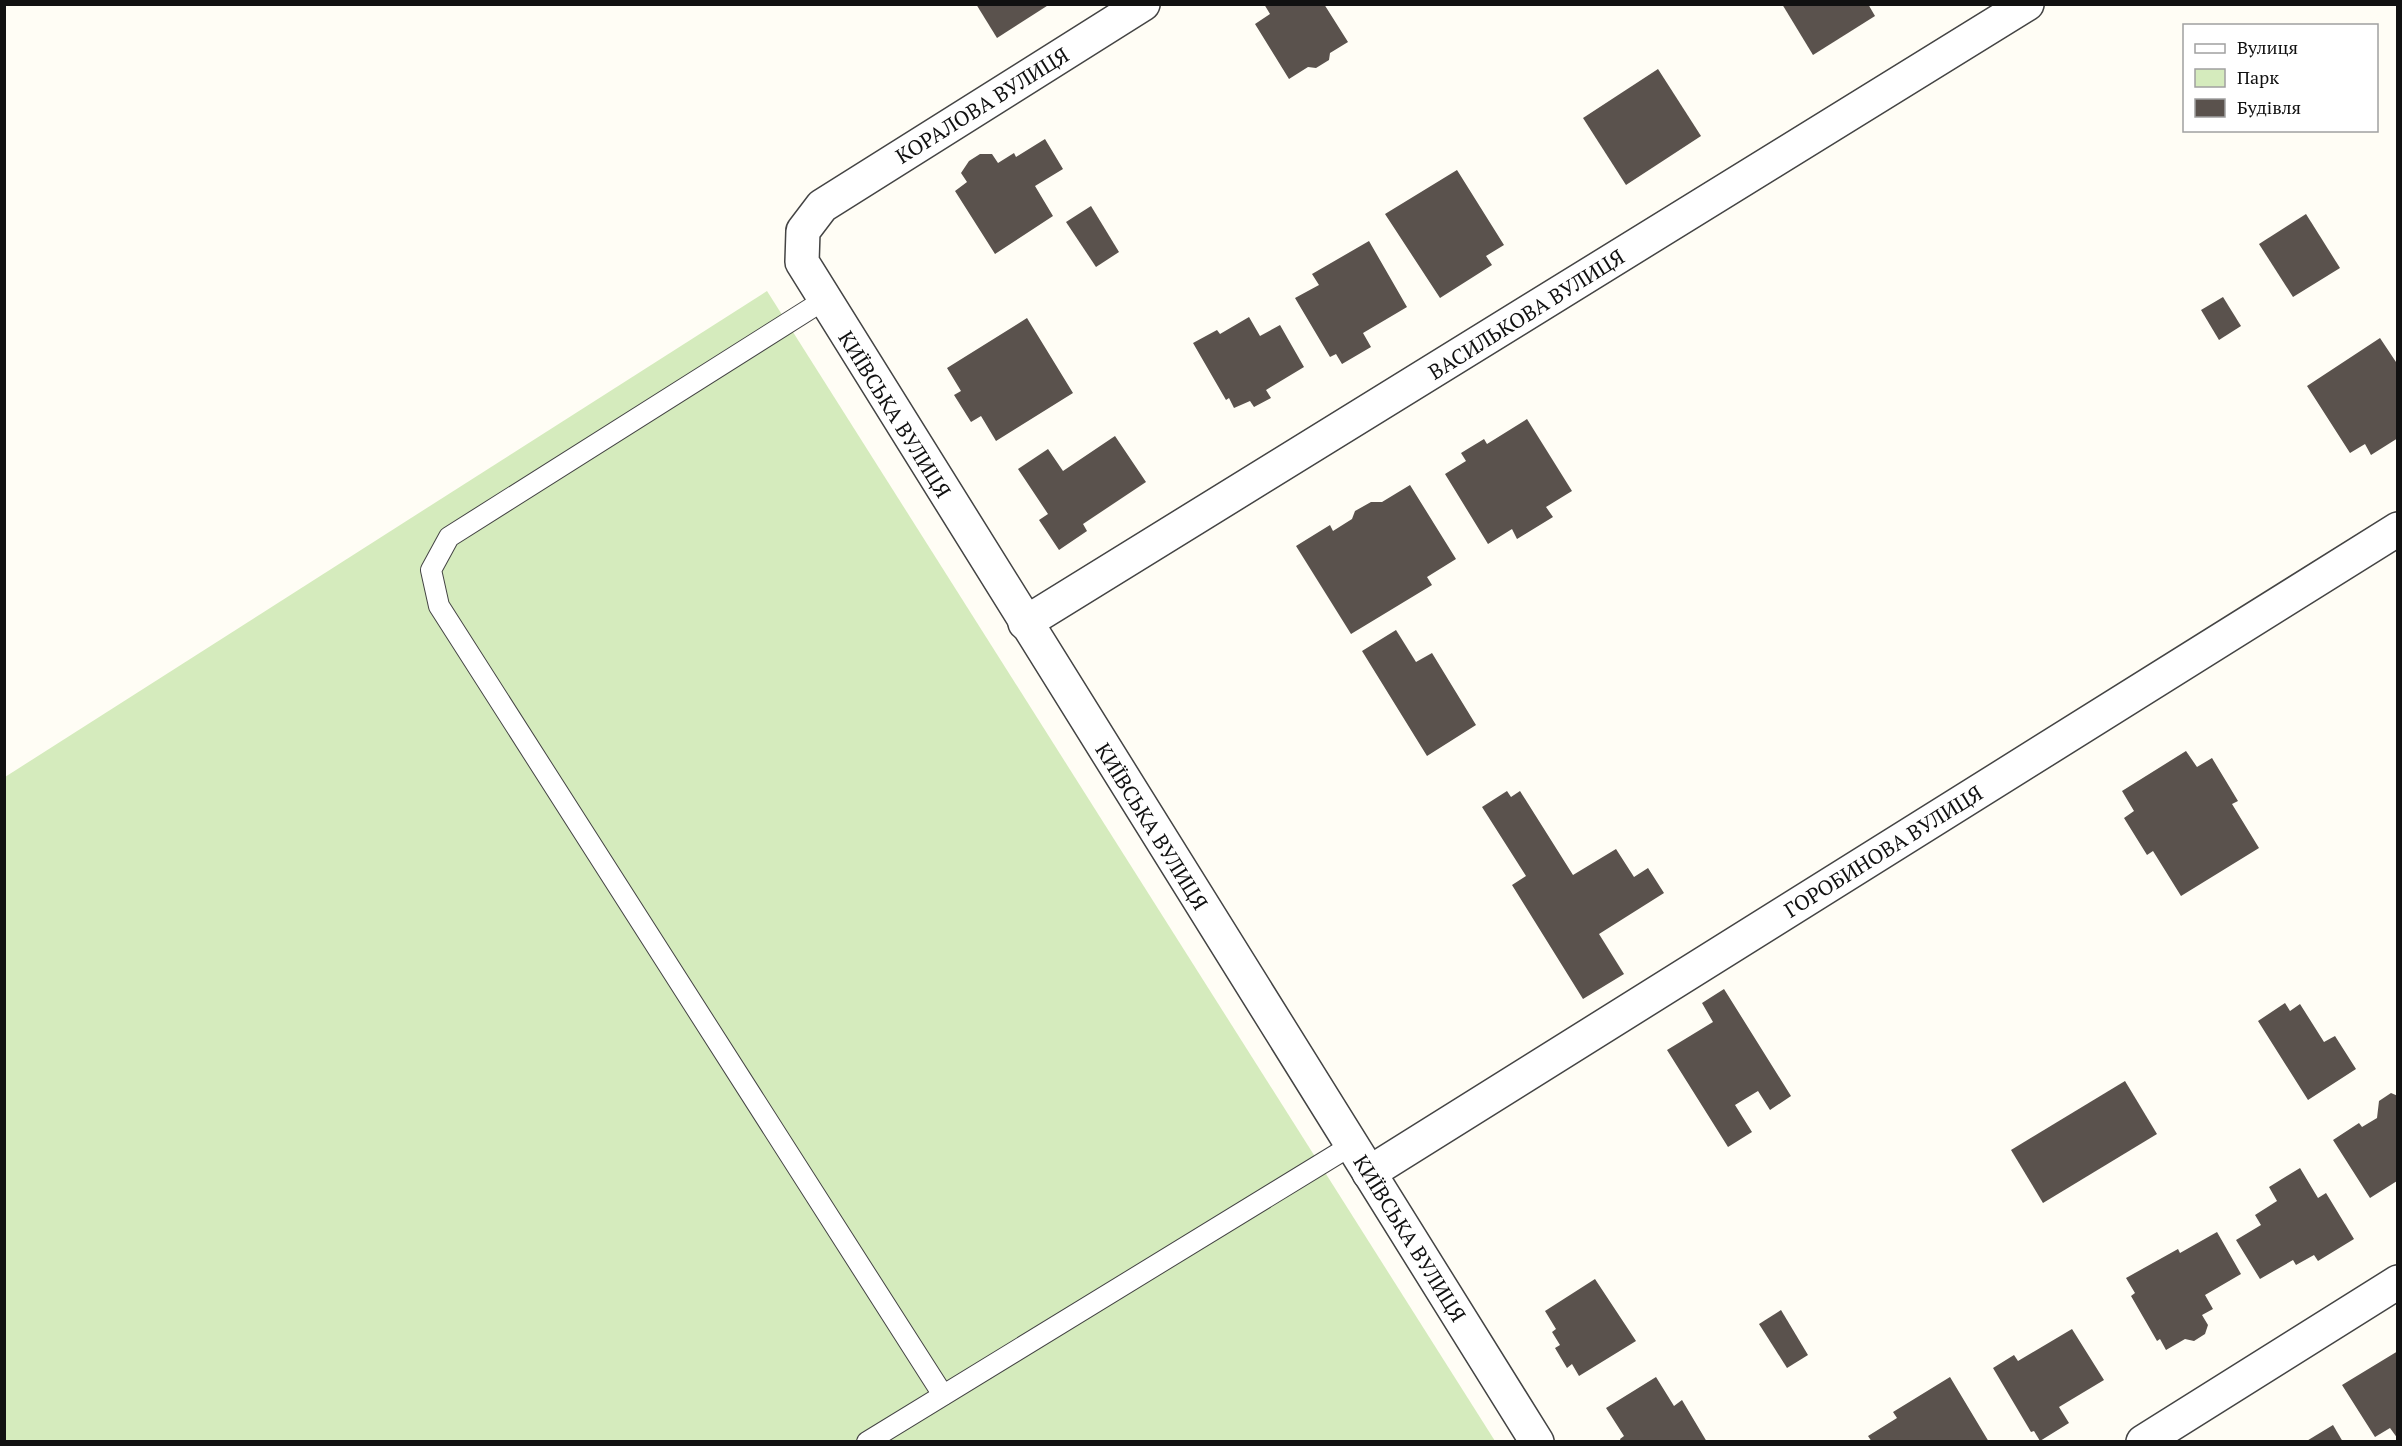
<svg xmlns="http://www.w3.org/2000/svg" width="2402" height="1446" font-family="'PT Serif',serif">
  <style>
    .green { fill: #d5ebbd }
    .building { fill: #5a524d }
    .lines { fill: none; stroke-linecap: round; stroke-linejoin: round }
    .lane-casing { stroke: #444; stroke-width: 22 }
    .street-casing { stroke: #444; stroke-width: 36 }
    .lane { stroke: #fff; stroke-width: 20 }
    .street { stroke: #fff; stroke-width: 33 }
    .labels { text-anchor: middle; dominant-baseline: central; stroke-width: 6; stroke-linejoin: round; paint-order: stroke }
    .street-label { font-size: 21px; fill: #111; stroke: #fff }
  </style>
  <rect width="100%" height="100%" fill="#fffdf5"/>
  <polygon class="green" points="767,291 1495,1441 5,1442 5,777"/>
  <g class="building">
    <polygon points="976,4 1050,4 997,38"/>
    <polygon points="1264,4 1324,4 1348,42 1330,53 1329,60 1316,68 1308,67 1289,79 1255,24 1270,14"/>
    <polygon points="1782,4 1868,4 1875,16 1813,55"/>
    <polygon points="1658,69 1701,136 1626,185 1583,118"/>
    <polygon points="1045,139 1063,169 1035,186 1053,216 995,254 955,191 967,182 961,173 969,161 980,154 992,154 998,163 1014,153 1016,157"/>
    <polygon points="1457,170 1504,245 1486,256 1492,265 1440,298 1385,214"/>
    <polygon points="1091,206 1119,252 1096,267 1066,222"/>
    <polygon points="2306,214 2340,268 2293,297 2259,244"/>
    <polygon points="1369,241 1407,307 1363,333 1371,347 1342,364 1336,354 1330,357 1295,298 1319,285 1312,274"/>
    <polygon points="2223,297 2241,326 2219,340 2201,310"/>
    <polygon points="1249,317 1260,336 1280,325 1304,367 1266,390 1271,398 1254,407 1250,401 1234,408 1229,398 1226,400 1193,343 1217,330 1220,334"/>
    <polygon points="1027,318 1073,393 996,441 981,416 971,422 954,395 961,391 947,368"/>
    <polygon points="2380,338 2398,365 2398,438 2371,455 2365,444 2350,453 2307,386"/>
    <polygon points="1527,419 1572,491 1546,507 1553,517 1517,539 1512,529 1488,544 1445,474 1466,461 1461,453 1484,439 1487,444"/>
    <polygon points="1115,436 1146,482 1083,524 1087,531 1059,550 1039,520 1048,514 1018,469 1048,449 1063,471"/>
    <polygon points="1410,485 1456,559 1427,577 1432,585 1351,634 1296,546 1330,525 1333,531 1352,519 1355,511 1371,502 1382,502"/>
    <polygon points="1396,630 1416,662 1432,653 1476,725 1427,756 1362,651"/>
    <polygon points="2186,751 2197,767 2212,758 2238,801 2232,804 2259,848 2181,896 2153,851 2147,855 2124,818 2134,811 2122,791"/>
    <polygon points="1507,791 1511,797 1520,791 1573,875 1616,849 1634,877 1648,868 1664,893 1599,934 1624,974 1583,999 1512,885 1526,876 1482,807"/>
    <polygon points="1724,989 1791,1096 1770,1110 1758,1091 1735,1105 1752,1132 1728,1147 1667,1050 1713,1022 1702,1003"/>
    <polygon points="2285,1003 2290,1011 2300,1004 2324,1042 2335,1036 2356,1069 2308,1100 2258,1021"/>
    <polygon points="2125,1081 2157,1134 2043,1203 2011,1150"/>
    <polygon points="2391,1093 2398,1096 2397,1181 2370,1198 2333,1140 2359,1123 2362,1127 2377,1118 2379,1101"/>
    <polygon points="2300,1168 2318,1198 2326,1193 2354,1239 2318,1261 2314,1255 2296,1265 2293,1260 2260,1279 2236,1240 2261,1225 2255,1215 2277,1201 2269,1187"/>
    <polygon points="2217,1232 2241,1274 2205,1295 2213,1309 2202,1315 2208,1325 2205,1334 2194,1341 2185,1339 2166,1350 2160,1339 2157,1341 2131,1296 2135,1293 2126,1278 2178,1249 2180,1253"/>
    <polygon points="1595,1279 1636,1341 1579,1376 1572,1364 1567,1368 1555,1348 1560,1345 1552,1332 1556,1329 1545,1311"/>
    <polygon points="1781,1310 1808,1355 1787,1368 1759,1324"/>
    <polygon points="2072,1329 2104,1380 2059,1407 2069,1423 2040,1441 2034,1431 2031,1432 1993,1368 2014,1355 2018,1361"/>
    <polygon points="2398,1351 2398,1439 2390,1428 2375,1437 2342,1385"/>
    <polygon points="1656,1377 1674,1406 1682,1400 1707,1442 1621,1442 1620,1439 1624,1436 1606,1408"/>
    <polygon points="1950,1377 1989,1442 1872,1442 1868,1436 1897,1418 1893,1412"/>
    <polygon points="2333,1425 2343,1442 2305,1442"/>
  </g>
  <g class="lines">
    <g class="lane-casing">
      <g id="lane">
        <polyline points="824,300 449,537 431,570 439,606 943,1395"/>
        <polyline points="867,1442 1352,1145"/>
      </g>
    </g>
    <g class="street-casing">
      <g id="street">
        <polyline points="1143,4 822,206 803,231 802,262 1537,1442"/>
        <polyline points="1025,623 2027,4"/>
        <polyline points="1369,1173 2398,529"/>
        <polyline points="2143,1442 2398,1282"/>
      </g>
    </g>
    <use href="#lane" class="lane"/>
    <use href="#street" class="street"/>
  </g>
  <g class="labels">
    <g class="street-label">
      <text transform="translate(982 105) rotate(-32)">КОРАЛОВА ВУЛИЦЯ</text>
      <text transform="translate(1526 314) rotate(-32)">ВАСИЛЬКОВА ВУЛИЦЯ</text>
      <text transform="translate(895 414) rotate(58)">КИЇВСЬКА ВУЛИЦЯ</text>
      <text transform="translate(1152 826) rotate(58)">КИЇВСЬКА ВУЛИЦЯ</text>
      <text transform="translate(1883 851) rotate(-32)">ГОРОБИНОВА ВУЛИЦЯ</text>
      <text transform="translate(1410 1238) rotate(58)">КИЇВСЬКА ВУЛИЦЯ</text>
    </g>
  </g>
  <rect width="2402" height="1446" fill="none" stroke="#111111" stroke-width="12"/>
  <rect x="2183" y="24" width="195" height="108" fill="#ffffff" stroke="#a0a0a0" stroke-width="1.5"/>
  <rect x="2195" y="44" width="30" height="9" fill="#ffffff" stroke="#a0a0a0" stroke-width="1.5"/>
  <text x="2237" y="54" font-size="18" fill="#111111">Вулиця</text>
  <rect x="2195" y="69" width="30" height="18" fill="#d5ebbd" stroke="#a0a0a0" stroke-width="1.5"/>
  <text x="2237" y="84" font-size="18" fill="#111111">Парк</text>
  <rect x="2195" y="99" width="30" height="18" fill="#5a524d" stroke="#a0a0a0" stroke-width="1.5"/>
  <text x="2237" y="114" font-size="18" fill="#111111">Будівля</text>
</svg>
